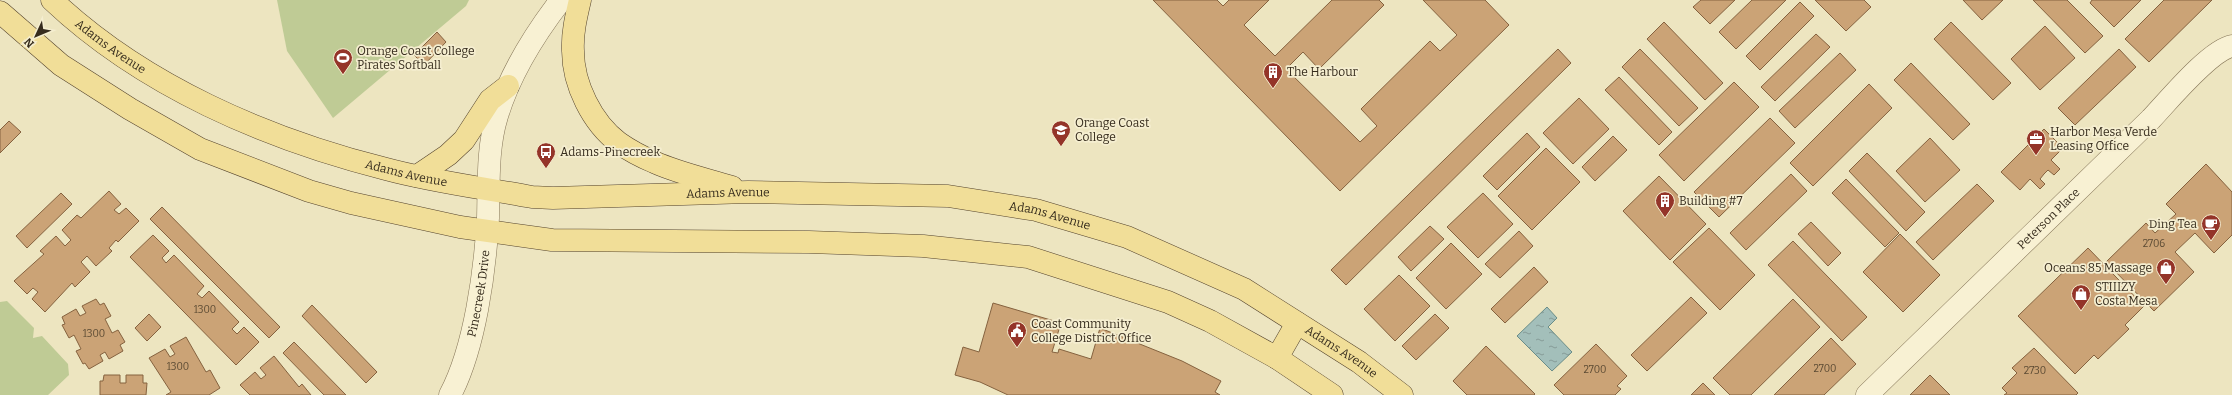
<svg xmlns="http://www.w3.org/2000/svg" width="2232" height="395" font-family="Bitter,serif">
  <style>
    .garden { fill: #bfcb95 }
    .water { fill: url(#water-ripples); stroke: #6a8d88 }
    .building { fill: #cba376; stroke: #85623f }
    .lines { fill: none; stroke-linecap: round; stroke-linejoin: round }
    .minor-casing { stroke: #867658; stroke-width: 23 }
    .major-casing { stroke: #54432d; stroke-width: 23 }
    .minor { stroke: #f8f1d3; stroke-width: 22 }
    .major { stroke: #f1de98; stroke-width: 22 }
    .labels { text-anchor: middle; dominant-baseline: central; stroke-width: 3.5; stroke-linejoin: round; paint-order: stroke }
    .number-label { font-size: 10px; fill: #5b4a33 }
    .street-label { font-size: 12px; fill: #362c1d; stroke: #f5eed0 }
    .poi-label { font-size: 12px; fill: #362c1d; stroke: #f5eed0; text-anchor: start }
  </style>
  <defs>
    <pattern id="water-ripples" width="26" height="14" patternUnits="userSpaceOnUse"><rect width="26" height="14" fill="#a3bfba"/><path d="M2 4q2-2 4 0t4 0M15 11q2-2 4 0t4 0" fill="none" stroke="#869b97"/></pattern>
  </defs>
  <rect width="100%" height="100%" fill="#ede5c0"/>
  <g class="garden">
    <polygon points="277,0 469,0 466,6 333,118 287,51"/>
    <polygon points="7,301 34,328 33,338 42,336 68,364 69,375 48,395 0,395 0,302"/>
  </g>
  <polygon class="water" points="1547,307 1557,318 1548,327 1572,352 1552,371 1517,336"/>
  <g class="building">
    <polygon points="1153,0 1217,0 1223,6 1229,0 1269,0 1244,25 1275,56 1332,0 1379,0 1384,5 1319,69 1303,52 1286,69 1360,142 1377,126 1361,109 1430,41 1440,51 1457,35 1423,0 1485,0 1509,25 1340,191"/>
    <polygon points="1701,0 1735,0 1710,24 1693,7"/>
    <polygon points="1752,0 1786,0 1736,49 1719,32"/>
    <polygon points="1815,0 1864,0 1871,7 1846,31"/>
    <polygon points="1963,0 2003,0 1982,20"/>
    <polygon points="2033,0 2067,0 2103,36 2085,53"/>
    <polygon points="2092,0 2141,0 2114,27 2090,3"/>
    <polygon points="2164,0 2212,0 2149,62 2125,39"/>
    <polygon points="1800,2 1814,16 1760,70 1746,56"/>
    <polygon points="1664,22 1723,83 1705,100 1647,39"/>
    <polygon points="1951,22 2011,83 1993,100 1934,39"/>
    <polygon points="2045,26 2075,58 2040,90 2011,59"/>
    <polygon points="437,32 446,42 424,65 414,55"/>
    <polygon points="1816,34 1830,47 1775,101 1761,87"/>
    <polygon points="1558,49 1571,63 1346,285 1331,270"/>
    <polygon points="1640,49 1698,108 1679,126 1622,67"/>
    <polygon points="2119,49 2136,67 2075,125 2058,108"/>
    <polygon points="1840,53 1856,70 1795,128 1779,111"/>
    <polygon points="1911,63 1970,124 1953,140 1894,80"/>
    <polygon points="1619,77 1672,132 1659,145 1605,90"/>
    <polygon points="1734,82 1759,107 1684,181 1659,155"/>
    <polygon points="1869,84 1892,108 1813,186 1790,163"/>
    <polygon points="1579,98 1609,129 1573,164 1543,133"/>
    <polygon points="1770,118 1795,143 1719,217 1694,192"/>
    <polygon points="9,121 21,132 0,153 0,130"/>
    <polygon points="2044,129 2063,148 2051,160 2060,169 2054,175 2048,170 2044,174 2040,179 2045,184 2040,189 2030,179 2020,190 2001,172"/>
    <polygon points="1527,133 1540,147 1497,190 1483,176"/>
    <polygon points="1613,136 1627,150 1595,181 1582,167"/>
    <polygon points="1930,138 1960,170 1925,202 1896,171"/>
    <polygon points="1546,148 1580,182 1532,230 1498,196"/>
    <polygon points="1867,153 1925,212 1906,231 1849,171"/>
    <polygon points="2206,164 2232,192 2232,235 2214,253 2195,233 2175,252 2194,272 2154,311 2106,262 2146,223 2155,233 2176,214 2166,204"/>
    <polygon points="1791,174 1807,191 1746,250 1730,233"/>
    <polygon points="1659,176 1706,224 1670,260 1623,211"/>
    <polygon points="1846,179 1899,233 1885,247 1832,193"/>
    <polygon points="1977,184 1994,201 1933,260 1916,242"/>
    <polygon points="109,191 121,204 114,210 119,214 126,208 139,221 118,242 116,240 109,248 112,251 96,266 87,256 81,262 90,272 75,287 72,283 45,312 32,299 38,292 33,288 27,294 14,281 44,254 40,251 56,236 65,246 71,240 62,230 77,215 81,218"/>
    <polygon points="61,193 72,204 27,248 16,236"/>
    <polygon points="1483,193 1513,224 1478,258 1447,227"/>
    <polygon points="162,207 280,327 269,338 150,219"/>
    <polygon points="1811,222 1841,253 1828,266 1798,234"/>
    <polygon points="1430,226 1444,239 1411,271 1398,257"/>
    <polygon points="1709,228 1755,275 1720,310 1673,262"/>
    <polygon points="1519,231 1533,246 1500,278 1485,264"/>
    <polygon points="1900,234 1940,275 1903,312 1863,272"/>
    <polygon points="153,235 169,251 162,258 166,263 174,255 204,286 197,294 202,298 209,291 239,322 232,329 237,334 244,327 259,342 236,365 130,257"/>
    <polygon points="1793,241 1867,317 1842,341 1768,265"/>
    <polygon points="1451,243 1482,274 1446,309 1416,278"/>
    <polygon points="2088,248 2144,306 2125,325 2129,329 2098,359 2094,355 2075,374 2018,316"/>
    <polygon points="1534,267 1548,282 1505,323 1491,309"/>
    <polygon points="1399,275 1430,306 1395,341 1364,309"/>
    <polygon points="1691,297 1707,313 1647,371 1631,355"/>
    <polygon points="96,299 100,305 104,303 111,316 105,319 112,333 118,330 125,342 120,345 123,351 109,359 105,352 100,355 103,361 89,369 85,363 83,364 76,351 81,349 74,335 69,338 62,325 65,324 62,317 76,309 80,316 86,313 82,306"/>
    <polygon points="1793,299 1820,327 1751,395 1730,395 1713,378"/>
    <polygon points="993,303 1061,323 1052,352 1058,353 1059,349 1091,359 1100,328 1182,361 1221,381 1215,392 1220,395 1008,395 980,382 955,375 963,347 979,352"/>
    <polygon points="312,305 377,372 366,383 302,316"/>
    <polygon points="149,314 161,327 147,341 135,328"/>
    <polygon points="1435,314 1449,328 1416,360 1402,346"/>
    <polygon points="186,337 206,372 210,370 220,388 209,395 166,395 171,392 149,358 165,349 170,357 175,354 170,346"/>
    <polygon points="1831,338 1856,364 1824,395 1774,395"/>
    <polygon points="294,342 346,395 324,395 283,353"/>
    <polygon points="1596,344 1627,376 1617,386 1621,389 1615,395 1564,395 1554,385"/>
    <polygon points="1486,346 1535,394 1534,395 1467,395 1453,381"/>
    <polygon points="2034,348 2078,393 2076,395 2004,395 2007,393 2002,388 2017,373 2012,368"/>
    <polygon points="274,356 299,387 302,384 311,395 250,395 240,385 255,372 261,379 266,375 260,368"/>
    <polygon points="104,375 120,375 120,383 126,383 126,375 143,375 143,383 147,383 146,395 100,395 100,381 103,381"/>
    <polygon points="1930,375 1950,395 1910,395"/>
    <polygon points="1703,383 1715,395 1691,395"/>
  </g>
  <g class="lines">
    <g class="minor-casing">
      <g id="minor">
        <path id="s1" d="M450,395C475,348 485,271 488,218C489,185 487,148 497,116C510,73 534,35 561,0"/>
        <path id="s2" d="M1867,395L2151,119C2168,101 2210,50 2232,46"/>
      </g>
    </g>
    <g class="major-casing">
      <g id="major">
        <path id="s3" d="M52,0C143,86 267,139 386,169C434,182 484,188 532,197L553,198L748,192L948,196L1036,210L1127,237L1244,289L1359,362L1402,395"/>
        <path d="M580,0C576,17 572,34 573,51C573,84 592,123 619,143C629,150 642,157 654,162C678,173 706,179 732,187"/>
        <polyline points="0,12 61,65 130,109 200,149 309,191 351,203 460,227 552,240 809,242 923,246 1028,257 1168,302 1210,321 1277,358 1332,395"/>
        <polyline points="417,176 448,155 464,140 490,100 508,86"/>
        <polyline points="1277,358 1297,323"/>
      </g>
    </g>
    <use href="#minor" class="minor"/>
    <use href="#major" class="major"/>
  </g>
  <defs>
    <g id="stadium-pin" transform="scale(1)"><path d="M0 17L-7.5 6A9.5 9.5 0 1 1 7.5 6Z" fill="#943429" stroke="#f5eed0"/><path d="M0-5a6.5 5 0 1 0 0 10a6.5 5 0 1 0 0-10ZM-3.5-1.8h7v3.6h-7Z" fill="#fff"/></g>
    <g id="building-pin" transform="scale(1)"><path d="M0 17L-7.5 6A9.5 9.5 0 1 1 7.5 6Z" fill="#943429" stroke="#f5eed0"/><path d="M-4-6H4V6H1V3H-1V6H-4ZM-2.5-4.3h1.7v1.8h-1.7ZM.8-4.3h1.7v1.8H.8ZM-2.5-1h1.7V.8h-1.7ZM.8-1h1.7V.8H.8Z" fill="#fff"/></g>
    <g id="university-pin" transform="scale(1)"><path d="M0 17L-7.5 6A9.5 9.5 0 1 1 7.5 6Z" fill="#943429" stroke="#f5eed0"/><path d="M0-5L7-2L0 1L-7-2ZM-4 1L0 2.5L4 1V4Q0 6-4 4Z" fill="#fff"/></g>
    <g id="office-pin" transform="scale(1)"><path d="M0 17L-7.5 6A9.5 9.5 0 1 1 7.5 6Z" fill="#943429" stroke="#f5eed0"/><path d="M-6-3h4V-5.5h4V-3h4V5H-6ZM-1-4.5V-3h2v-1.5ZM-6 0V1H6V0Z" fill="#fff"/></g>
    <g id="bus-pin" transform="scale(1)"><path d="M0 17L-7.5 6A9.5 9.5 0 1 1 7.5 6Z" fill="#943429" stroke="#f5eed0"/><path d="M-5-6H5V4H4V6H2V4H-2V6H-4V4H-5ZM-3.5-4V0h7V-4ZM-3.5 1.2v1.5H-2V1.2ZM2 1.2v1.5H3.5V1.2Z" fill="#fff"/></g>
    <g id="cafe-pin" transform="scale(1)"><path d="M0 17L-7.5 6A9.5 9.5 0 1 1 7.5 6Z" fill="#943429" stroke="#f5eed0"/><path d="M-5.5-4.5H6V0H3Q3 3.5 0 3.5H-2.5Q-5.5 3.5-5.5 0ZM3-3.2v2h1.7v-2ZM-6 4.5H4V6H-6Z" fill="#fff"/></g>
    <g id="shop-pin" transform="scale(1)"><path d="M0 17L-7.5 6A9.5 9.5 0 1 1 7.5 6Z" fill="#943429" stroke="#f5eed0"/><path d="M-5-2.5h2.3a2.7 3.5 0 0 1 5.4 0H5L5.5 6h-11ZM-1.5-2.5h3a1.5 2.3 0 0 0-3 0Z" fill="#fff"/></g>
    <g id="civic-pin" transform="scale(1)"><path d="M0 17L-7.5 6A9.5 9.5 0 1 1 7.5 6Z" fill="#943429" stroke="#f5eed0"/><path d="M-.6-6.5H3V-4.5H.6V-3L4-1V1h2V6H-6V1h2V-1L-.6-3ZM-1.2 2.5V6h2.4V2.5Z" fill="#fff"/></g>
  </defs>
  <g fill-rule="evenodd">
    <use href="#stadium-pin" x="343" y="58"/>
    <use href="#building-pin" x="1273" y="72"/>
    <use href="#university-pin" x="1061" y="130"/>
    <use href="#office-pin" x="2036" y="139"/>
    <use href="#bus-pin" x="546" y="152"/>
    <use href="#building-pin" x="1665" y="201"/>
    <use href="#cafe-pin" x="2211" y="224"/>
    <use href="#shop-pin" x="2166" y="268"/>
    <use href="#shop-pin" x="2081" y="294"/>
    <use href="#civic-pin" x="1017" y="331"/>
  </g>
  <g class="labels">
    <g class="number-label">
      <text x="2154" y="244">2706</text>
      <text x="205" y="310">1300</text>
      <text x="94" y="334">1300</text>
      <text x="178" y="367">1300</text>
      <text x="1825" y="369">2700</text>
      <text x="1595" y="370">2700</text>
      <text x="2035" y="371">2730</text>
    </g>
    <g class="street-label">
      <text stroke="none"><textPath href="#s3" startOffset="75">Adams Avenue</textPath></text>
      <text stroke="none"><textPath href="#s3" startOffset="399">Adams Avenue</textPath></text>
      <text stroke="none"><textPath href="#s3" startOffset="723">Adams Avenue</textPath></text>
      <text stroke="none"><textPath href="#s3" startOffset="1047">Adams Avenue</textPath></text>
      <text stroke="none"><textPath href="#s2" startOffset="253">Peterson Place</textPath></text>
      <text stroke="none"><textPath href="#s1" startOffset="106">Pinecreek Drive</textPath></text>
      <text stroke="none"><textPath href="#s3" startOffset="1371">Adams Avenue</textPath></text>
    </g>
    <g class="poi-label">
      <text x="357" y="51">Orange Coast College<tspan x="357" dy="14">Pirates Softball</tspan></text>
      <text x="1287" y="72">The Harbour</text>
      <text x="1075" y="123">Orange Coast<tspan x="1075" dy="14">College</tspan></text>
      <text x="2050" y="132">Harbor Mesa Verde<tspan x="2050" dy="14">Leasing Office</tspan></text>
      <text x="560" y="152">Adams-Pinecreek</text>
      <text x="1679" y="201">Building #7</text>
      <text x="2197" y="224" text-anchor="end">Ding Tea</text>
      <text x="2152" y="268" text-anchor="end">Oceans 85 Massage</text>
      <text x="2095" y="287">STIIIZY<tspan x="2095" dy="14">Costa Mesa</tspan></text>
      <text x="1031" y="324">Coast Community<tspan x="1031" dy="14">College District Office</tspan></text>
    </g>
  </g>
  <g transform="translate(36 36) rotate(226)" stroke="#f5eed0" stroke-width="3" paint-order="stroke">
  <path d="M0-3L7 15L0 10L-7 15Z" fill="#362c1d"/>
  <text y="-6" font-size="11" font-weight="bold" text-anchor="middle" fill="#362c1d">N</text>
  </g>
</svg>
